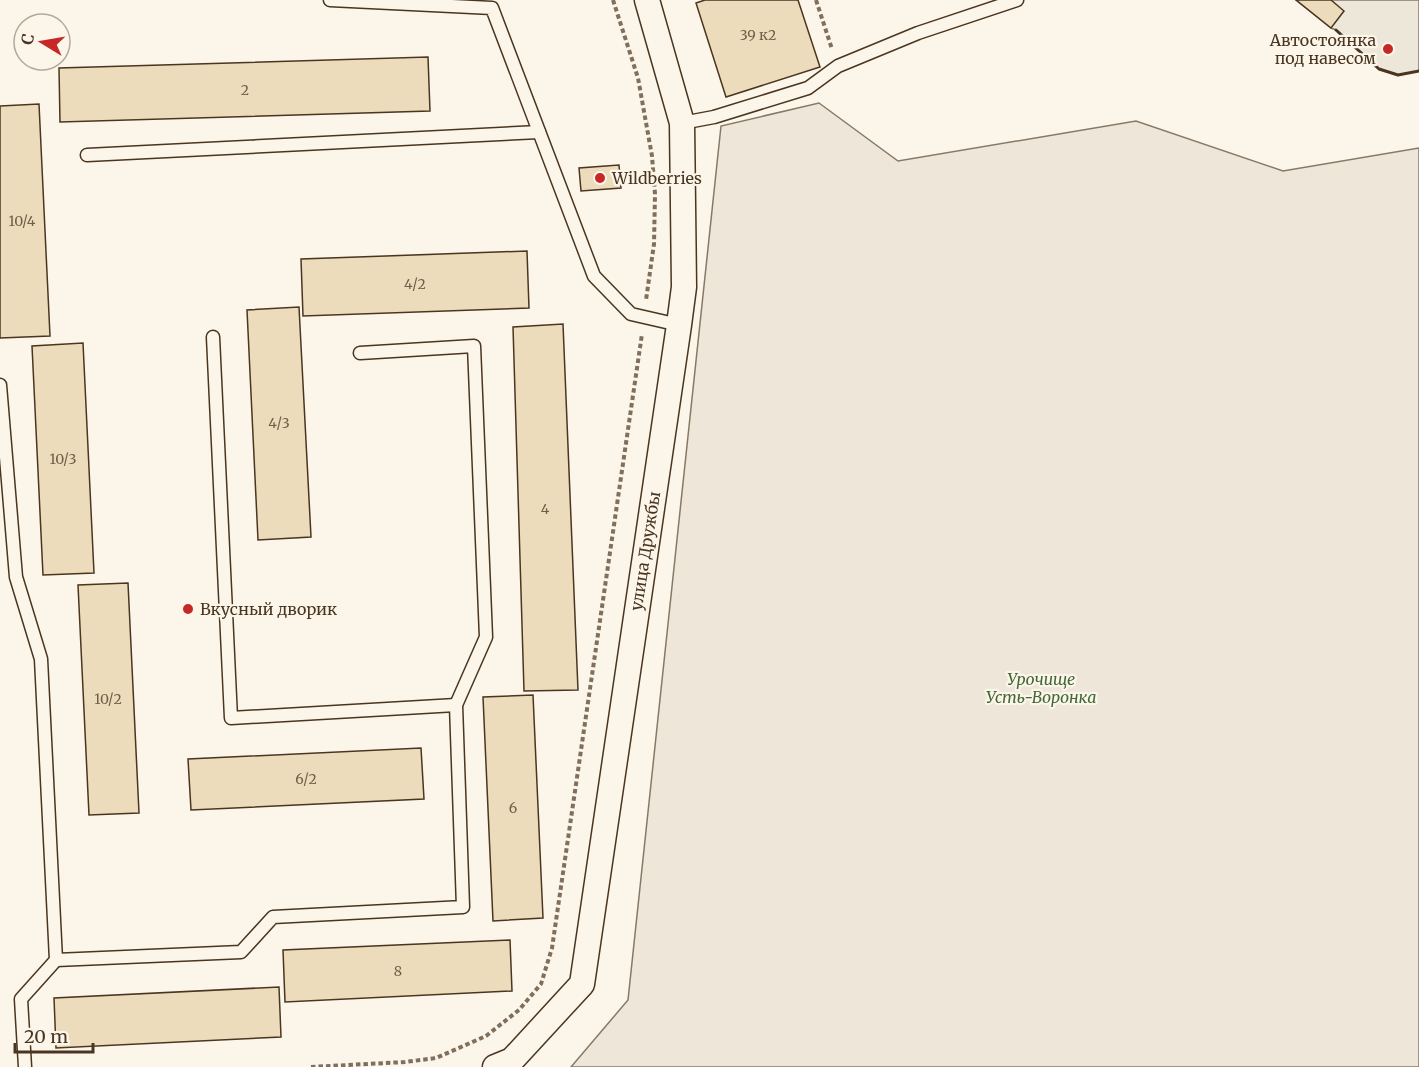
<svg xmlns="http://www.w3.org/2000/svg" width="1419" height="1067" font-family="Merriweather,serif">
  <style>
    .green { fill: #ede6d9; stroke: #887966; stroke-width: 1.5 }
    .parking { fill: #ede7d9; stroke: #887966; stroke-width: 1.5 }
    .building { fill: #ecdcbc; stroke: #4a3520; stroke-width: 1.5 }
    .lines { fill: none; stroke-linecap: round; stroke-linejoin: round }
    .service-casing { stroke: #4a3520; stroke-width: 15 }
    .minor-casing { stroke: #4a3520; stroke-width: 27 }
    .path { stroke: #7f6f5c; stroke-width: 4; stroke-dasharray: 4.5 3; stroke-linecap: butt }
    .service { stroke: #fbf6e9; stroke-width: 12 }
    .minor { stroke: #fbf6e9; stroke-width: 24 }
    .wall { stroke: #4a3520; stroke-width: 3 }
    .poi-dot { fill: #c62828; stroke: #fbf6e9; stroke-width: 2 }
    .labels { text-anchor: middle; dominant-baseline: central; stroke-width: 4.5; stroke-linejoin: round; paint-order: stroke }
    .number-label { font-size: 14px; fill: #725f47 }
    .poi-label { font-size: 16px; fill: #4a3520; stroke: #fbf6e9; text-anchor: start }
    .street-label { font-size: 16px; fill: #4a3520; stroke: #fbf6e9 }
    .park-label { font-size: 16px; font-style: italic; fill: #436837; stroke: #fbf6e9 }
  </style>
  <rect width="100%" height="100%" fill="#fbf6e9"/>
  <polygon class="green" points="819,103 898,161 1136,121 1283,171 1419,148 1419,1067 571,1067 628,1000 721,126"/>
  <polygon class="parking" points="1296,0 1419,0 1419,71 1398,75 1379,69 1336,30 1331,28"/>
  <g class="building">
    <polygon points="705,0 798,0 820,67 726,97 696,3"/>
    <polygon points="1296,0 1331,0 1344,11 1331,28"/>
    <polygon points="428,57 430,111 60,122 59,68"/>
    <polygon points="39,104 50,336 0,338 0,106"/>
    <polygon points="619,165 621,188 581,191 579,168"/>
    <polygon points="527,251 529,308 303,316 301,259"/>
    <polygon points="299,307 311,537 258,540 247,310"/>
    <polygon points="563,324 578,690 524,691 513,327"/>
    <polygon points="83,343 94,573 43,575 32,346"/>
    <polygon points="128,583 139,813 89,815 78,585"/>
    <polygon points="533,695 543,918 493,921 483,697"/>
    <polygon points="421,748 424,799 191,810 188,759"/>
    <polygon points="510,940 512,991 285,1002 283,950"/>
    <polygon points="279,987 281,1037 56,1048 54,998"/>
  </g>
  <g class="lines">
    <g class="service-casing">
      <g id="service">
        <polyline points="330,0 492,8 594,276 631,314 679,325"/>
        <polyline points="682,123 714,117 808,88 838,66 918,33 1017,0"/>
        <polyline points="87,155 539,132"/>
        <polyline points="213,337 231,718 456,705"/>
        <polyline points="0,385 16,577 41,659 56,960 21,999 25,1067"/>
        <polyline points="56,960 241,952 273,917 463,907 456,705 486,637 474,346 360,353"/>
      </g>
    </g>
    <g class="minor-casing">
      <polyline id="minor" points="495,1067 512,1060 582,984 679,325 684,287 682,123 647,0"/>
    </g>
    <g class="path">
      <polyline points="613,0 638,78 652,156 655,194 654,244 646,300"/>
      <polyline points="816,0 832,49"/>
      <polyline points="311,1067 405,1062 436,1058 486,1036 519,1010 541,984 552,948 642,334"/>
    </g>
    <use href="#service" class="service"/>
    <use href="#minor" class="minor"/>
    <polyline class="wall" points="1336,30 1379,69 1398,75 1419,71"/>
  </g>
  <g class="poi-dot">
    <circle cx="1388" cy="49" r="6"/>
    <circle cx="600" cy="178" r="6"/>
    <circle cx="188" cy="609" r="6"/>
  </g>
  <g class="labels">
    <g class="number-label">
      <text x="758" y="35">39 к2</text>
      <text x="245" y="90">2</text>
      <text x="22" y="221">10/4</text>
      <text x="415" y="284">4/2</text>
      <text x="279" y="423">4/3</text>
      <text x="63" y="459">10/3</text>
      <text x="545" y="509">4</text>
      <text x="108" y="699">10/2</text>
      <text x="306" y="779">6/2</text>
      <text x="513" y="808">6</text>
      <text x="398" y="971">8</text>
    </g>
    <g class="poi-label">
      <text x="1376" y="40" text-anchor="end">Автостоянка<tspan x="1376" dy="18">под навесом</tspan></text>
      <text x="612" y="178">Wildberries</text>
      <text x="200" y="609">Вкусный дворик</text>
    </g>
    <g class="street-label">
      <text transform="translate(645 551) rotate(-81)">улица Дружбы</text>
    </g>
    <g class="park-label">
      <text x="1041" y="679">Урочище<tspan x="1041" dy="18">Усть-Воронка</tspan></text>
    </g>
  </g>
  <g transform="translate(42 42) rotate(281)"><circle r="28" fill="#fbf6e9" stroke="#b4a999" stroke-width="1.5"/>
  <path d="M0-4.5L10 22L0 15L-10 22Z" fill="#c62828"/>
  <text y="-9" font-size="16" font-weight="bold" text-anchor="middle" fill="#4a3520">С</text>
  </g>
  <path d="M15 1043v9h78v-9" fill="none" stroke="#4a3520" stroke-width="3"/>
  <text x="24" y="1043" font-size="18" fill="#4a3520" stroke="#fbf6e9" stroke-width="4.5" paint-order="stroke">20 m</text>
</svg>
